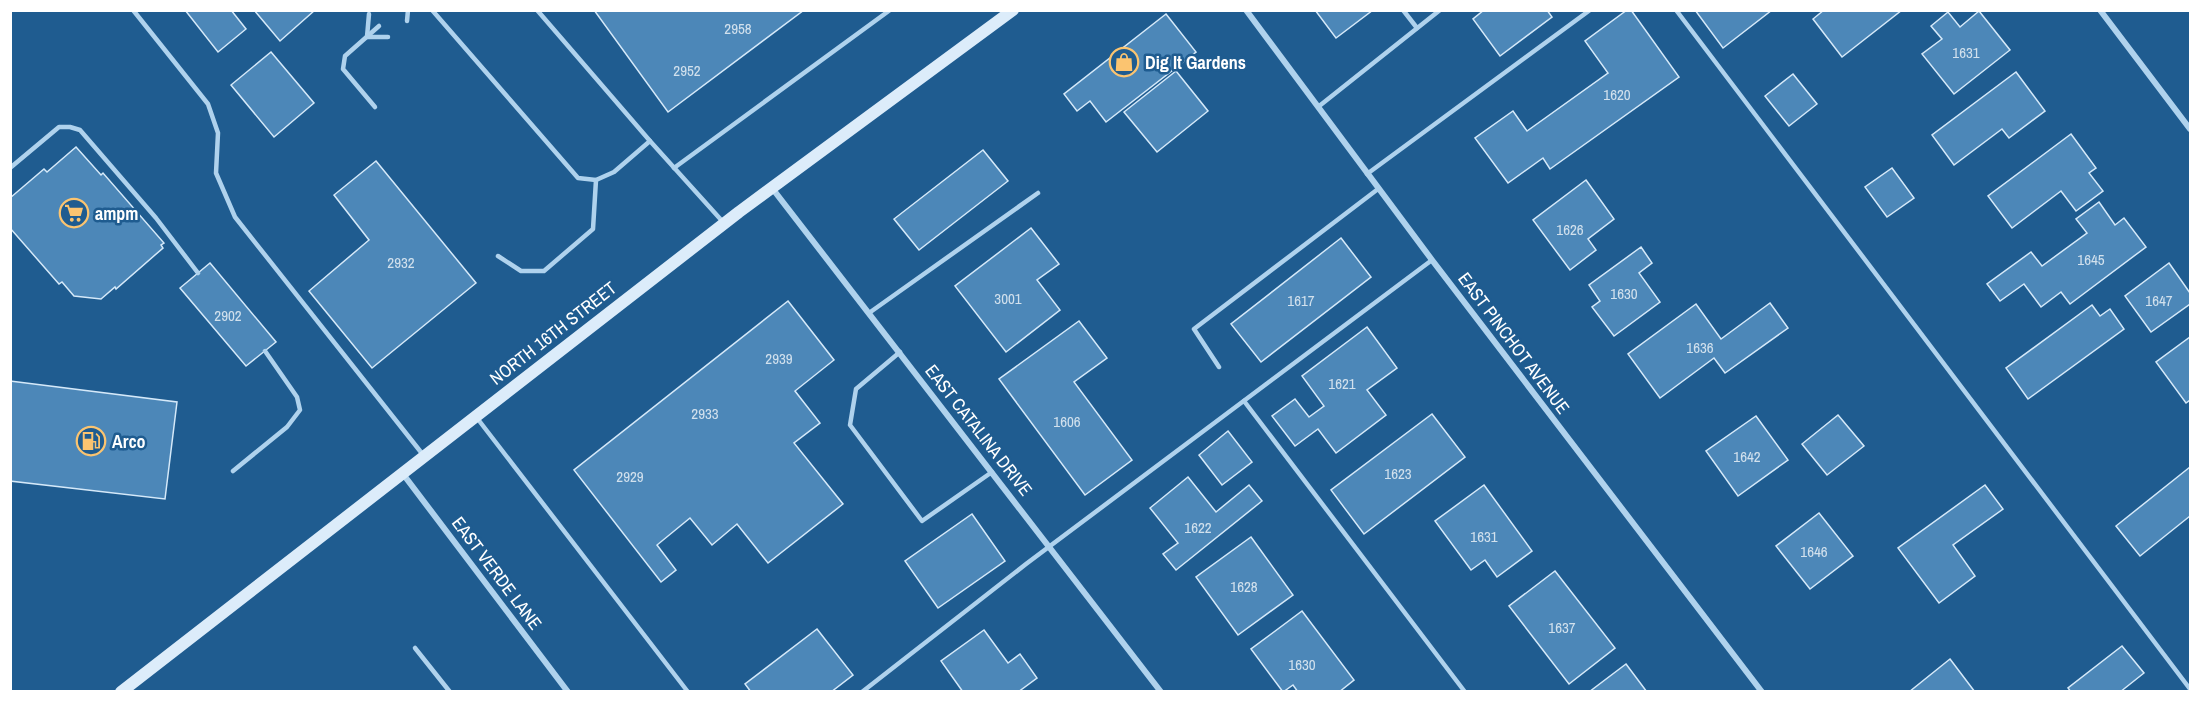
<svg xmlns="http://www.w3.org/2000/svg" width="2201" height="702" font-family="'Archivo Narrow',sans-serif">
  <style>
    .building { fill: #4c87b8; stroke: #d5e9f9; stroke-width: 1.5 }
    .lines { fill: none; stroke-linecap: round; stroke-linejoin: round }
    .service { stroke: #afd2ed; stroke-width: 4.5 }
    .minor { stroke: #afd2ed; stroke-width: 6 }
    .secondary { stroke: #dcecfa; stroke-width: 12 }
    .labels { text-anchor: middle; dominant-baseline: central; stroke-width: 5; stroke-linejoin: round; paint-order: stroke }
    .number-label { font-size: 15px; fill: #d2e1ed }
    .poi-label { font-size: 18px; font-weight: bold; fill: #fff; stroke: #1f5c90; text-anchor: start }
    .street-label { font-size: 18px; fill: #fff; stroke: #1f5c90 }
  </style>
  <rect width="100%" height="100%" fill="#1f5c90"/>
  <g class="building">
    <polygon points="185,10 231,10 246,29 218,52"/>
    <polygon points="254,10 315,10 280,41"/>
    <polygon points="594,10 804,10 668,112"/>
    <polygon points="1315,10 1373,10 1336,38"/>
    <polygon points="1484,10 1547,10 1552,17 1500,56 1473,19"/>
    <polygon points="1627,10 1631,10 1679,77 1550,169 1543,158 1508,183 1475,138 1513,111 1527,131 1608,73 1585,41"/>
    <polygon points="1695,10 1772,10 1723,48"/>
    <polygon points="1824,10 1902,10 1842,57 1813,19"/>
    <polygon points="1979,11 2010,50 1954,94 1922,54 1942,39 1931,26 1948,12 1960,27"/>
    <polygon points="1166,14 1196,52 1106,122 1090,101 1077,111 1064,94"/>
    <polygon points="271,52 314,103 274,137 231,85"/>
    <polygon points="1176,71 1208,111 1157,152 1124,112"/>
    <polygon points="2016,72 2045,111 2009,138 2002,129 1954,165 1932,135"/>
    <polygon points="1793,74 1817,104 1789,126 1765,96"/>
    <polygon points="2071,134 2096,168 2089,173 2103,191 2076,211 2061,191 2012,228 1988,196"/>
    <polygon points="76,147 101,175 103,173 164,243 161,245 163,248 116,289 115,287 101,299 74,296 62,282 59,284 10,228 10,198 44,169 47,172"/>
    <polygon points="983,150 1008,181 919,250 894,219"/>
    <polygon points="376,161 476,283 372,368 309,291 369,240 334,195"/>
    <polygon points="1892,168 1914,198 1887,217 1865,187"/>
    <polygon points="1586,180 1614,219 1588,239 1596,250 1570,270 1533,220"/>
    <polygon points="2099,202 2115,225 2124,218 2146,247 2070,304 2061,292 2041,307 2024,284 2000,301 1987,284 2031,252 2042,266 2087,233 2076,219"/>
    <polygon points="1031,228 1059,264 1037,280 1060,310 1006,352 955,286"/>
    <polygon points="1341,238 1371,277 1261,362 1231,324"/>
    <polygon points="1641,247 1652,263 1639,273 1660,302 1614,336 1592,307 1600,301 1589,285"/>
    <polygon points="210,263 276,342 246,366 180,288"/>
    <polygon points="2169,263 2190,293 2190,304 2151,332 2125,296"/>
    <polygon points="788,301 834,360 795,391 820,423 794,443 843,504 768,563 737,524 712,545 690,518 657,545 676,570 661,582 574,470"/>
    <polygon points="1770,303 1788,328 1725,373 1714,358 1660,398 1628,354 1696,304 1721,339"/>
    <polygon points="2092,305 2100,316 2110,309 2124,329 2028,399 2006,368"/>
    <polygon points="1079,321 1107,358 1074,382 1132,460 1085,495 999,379"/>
    <polygon points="1367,327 1397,368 1367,390 1386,415 1336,453 1318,429 1295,446 1272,416 1295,399 1309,417 1324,406 1302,376"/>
    <polygon points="2190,337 2190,400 2186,403 2156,362"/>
    <polygon points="10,381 177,402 165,499 10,481"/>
    <polygon points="1432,414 1465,457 1364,534 1331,490"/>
    <polygon points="1838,415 1864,446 1827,475 1802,444"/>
    <polygon points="1756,416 1788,460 1738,496 1706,451"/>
    <polygon points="1228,431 1252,462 1222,485 1199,455"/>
    <polygon points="2190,467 2190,516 2140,556 2116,526"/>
    <polygon points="1188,477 1216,512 1249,485 1262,501 1176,570 1163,554 1178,543 1150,508"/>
    <polygon points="1484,485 1532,551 1497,577 1485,560 1471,570 1435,521"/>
    <polygon points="1985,485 2003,509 1953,545 1975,576 1939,603 1898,548"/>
    <polygon points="1819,513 1853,556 1810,589 1776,546"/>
    <polygon points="972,514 1005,561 938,608 905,561"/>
    <polygon points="1251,537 1293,595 1238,635 1196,577"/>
    <polygon points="1555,571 1615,648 1569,684 1509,606"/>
    <polygon points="1302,611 1354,680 1339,692 1298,692 1293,685 1283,692 1251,649"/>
    <polygon points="817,629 853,675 831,692 751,692 745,684"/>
    <polygon points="984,630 1008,663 1020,654 1037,678 1018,692 963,692 941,661"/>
    <polygon points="2122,646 2144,673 2120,692 2071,692 2068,688"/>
    <polygon points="1950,659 1975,692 1909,692"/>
    <polygon points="1626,664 1647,692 1589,692"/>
  </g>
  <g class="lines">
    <g class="service">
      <polyline points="133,10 208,104 218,133 216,173 235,217 424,456"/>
      <polyline points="432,10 578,178 596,180 614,172 650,141 723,222"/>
      <polyline points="537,10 650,141"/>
      <polyline points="1403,10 1417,28"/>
      <polyline points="1676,10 2190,689"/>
      <polyline points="369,14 367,37 388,37"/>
      <polyline points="407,21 408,10"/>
      <polyline points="375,107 343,69 345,56 379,26"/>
      <polyline points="1318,107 1440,10"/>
      <polyline points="10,168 59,127 70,127 80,130 156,218 198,273"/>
      <polyline points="674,168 890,10"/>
      <polyline points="1367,174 1590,10"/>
      <polyline points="498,256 521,271 544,271 593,229 596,180"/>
      <polyline points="869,313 1038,193"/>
      <polyline points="900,352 856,389 850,425 922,521 992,472"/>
      <polyline points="1219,367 1194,329 1378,189"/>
      <polyline points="1244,401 1465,692"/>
      <polyline points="477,418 688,692"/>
      <polyline points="233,471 287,427 300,410 297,397 265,351"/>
      <polyline points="415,648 450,692"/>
      <polyline points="862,692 1026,564 1432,260"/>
    </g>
    <g class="minor">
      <polyline points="1246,10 1432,260 1762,692"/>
      <polyline points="2100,10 2190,129"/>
      <polyline points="772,188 1161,692"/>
      <polyline points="403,474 568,692"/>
    </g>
    <polyline class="secondary" points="121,692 739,212 1013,10"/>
  </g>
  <defs>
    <g id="shop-ring" transform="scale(1.5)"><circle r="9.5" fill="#1f5c90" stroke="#fbc470" stroke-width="1.5"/><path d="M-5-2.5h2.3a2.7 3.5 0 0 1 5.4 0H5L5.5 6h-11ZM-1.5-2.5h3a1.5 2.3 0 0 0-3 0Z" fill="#fbc470"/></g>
    <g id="supermarket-ring" transform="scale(1.5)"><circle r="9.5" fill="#1f5c90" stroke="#fbc470" stroke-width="1.5"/><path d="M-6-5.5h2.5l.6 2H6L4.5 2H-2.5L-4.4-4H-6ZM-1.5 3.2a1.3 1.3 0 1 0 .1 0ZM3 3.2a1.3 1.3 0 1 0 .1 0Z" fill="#fbc470"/></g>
    <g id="fuel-ring" transform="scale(1.5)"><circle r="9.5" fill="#1f5c90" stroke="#fbc470" stroke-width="1.5"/><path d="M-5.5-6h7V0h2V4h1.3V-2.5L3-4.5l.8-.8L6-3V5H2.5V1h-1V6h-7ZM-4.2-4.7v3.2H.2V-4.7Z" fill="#fbc470"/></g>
  </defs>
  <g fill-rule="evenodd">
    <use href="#shop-ring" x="1124" y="62"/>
    <use href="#supermarket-ring" x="74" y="213"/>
    <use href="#fuel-ring" x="91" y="441"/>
  </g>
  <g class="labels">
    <g class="number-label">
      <text x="738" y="28">2958</text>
      <text x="1966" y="52">1631</text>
      <text x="687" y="70">2952</text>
      <text x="1617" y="94">1620</text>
      <text x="1570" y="229">1626</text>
      <text x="2091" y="259">1645</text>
      <text x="401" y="262">2932</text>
      <text x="1624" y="293">1630</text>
      <text x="1008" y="298">3001</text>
      <text x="1301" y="300">1617</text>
      <text x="2159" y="300">1647</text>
      <text x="228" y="315">2902</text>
      <text x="1700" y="347">1636</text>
      <text x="779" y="358">2939</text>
      <text x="1342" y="383">1621</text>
      <text x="705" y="413">2933</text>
      <text x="1067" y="421">1606</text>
      <text x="1747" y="456">1642</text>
      <text x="1398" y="473">1623</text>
      <text x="630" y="476">2929</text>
      <text x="1198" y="527">1622</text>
      <text x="1484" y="536">1631</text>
      <text x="1814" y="551">1646</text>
      <text x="1244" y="586">1628</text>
      <text x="1562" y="627">1637</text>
      <text x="1302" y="664">1630</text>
    </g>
    <g class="poi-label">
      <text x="1145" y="62">Dig It Gardens</text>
      <text x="95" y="213">ampm</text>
      <text x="112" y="441">Arco</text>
    </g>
    <g class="street-label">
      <text transform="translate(553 333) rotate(-38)">NORTH 16TH STREET</text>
      <text transform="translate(1514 343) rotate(53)">EAST PINCHOT AVENUE</text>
      <text transform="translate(979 430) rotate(52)">EAST CATALINA DRIVE</text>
      <text transform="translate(497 573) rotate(53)">EAST VERDE LANE</text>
    </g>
  </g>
  <rect width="2201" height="702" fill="none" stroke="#ffffff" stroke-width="24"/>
</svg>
